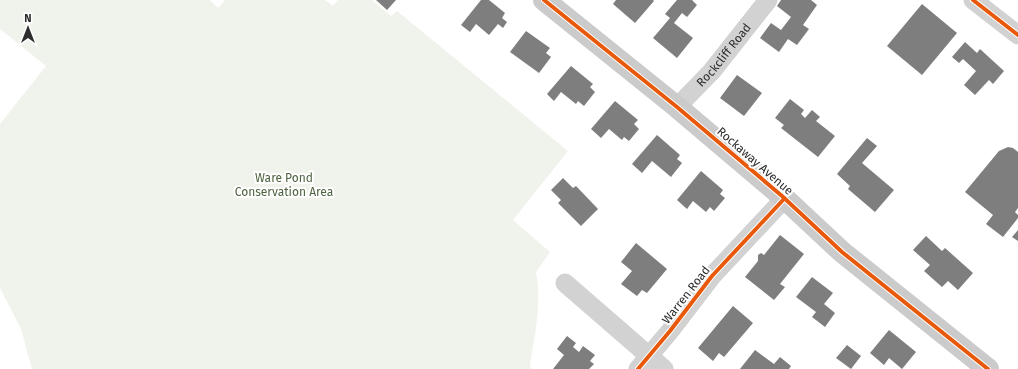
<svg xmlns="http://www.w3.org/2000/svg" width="1018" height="369" font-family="'Fira Sans',sans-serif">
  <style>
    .green { fill: #f0f3ec }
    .building { fill: #7e7e7e }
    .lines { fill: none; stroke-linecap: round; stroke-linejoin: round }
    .street { stroke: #d2d2d2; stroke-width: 19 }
    .secondary { stroke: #cbcbcb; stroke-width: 22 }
    .cycleway-casing { stroke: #fff; stroke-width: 6 }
    .cycleway { stroke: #e8590c; stroke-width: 4 }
    .labels { text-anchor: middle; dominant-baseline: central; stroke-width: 4; stroke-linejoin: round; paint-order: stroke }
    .street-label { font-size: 12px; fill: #2d2d2d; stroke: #fff }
    .park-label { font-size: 12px; fill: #4f6340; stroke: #fff }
  </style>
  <rect width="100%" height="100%" fill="#fff"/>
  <path class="green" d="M0,0H210L218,8L225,0H325L333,6L338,0H372L391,16L397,11L568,151L513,220L550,252L536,272C542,303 535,334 530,364L531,369H32L21,329L0,288V124L46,66L0,29Z"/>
  <g class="building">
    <polygon points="376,0 396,0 387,10"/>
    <polygon points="481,0 489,0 505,13 502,18 507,22 503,28 498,24 489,35 476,24 470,32 461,25"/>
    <polygon points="616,0 653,0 654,1 635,23 613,4"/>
    <polygon points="677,0 692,0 697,5 687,17 682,13 674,23 693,38 677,58 653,38 670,18 665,14"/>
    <polygon points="781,0 811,0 817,5 803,25 809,29 797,45 788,39 779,52 760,38 771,23 781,30 791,17 777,6"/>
    <polygon points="922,4 957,33 922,75 887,46"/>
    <polygon points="526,31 550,48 546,53 551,57 539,73 510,52"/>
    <polygon points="965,42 977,53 980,49 1004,71 993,84 989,80 975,95 964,85 976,71 963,59 959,63 952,57"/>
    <polygon points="571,66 593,84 590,87 595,92 584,106 578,101 576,104 561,92 554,101 547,94"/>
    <polygon points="737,75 762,93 744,116 720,98"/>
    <polygon points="790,99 804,110 801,114 805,118 812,110 820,117 816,121 835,136 818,157 781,128 784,125 775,118"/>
    <polygon points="615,101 638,120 634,124 639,129 629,141 624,137 622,140 609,129 601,138 591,129"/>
    <polygon points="657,135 680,155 677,159 682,163 671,177 652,161 642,173 632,164"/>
    <polygon points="867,138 877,146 862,163 894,190 875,212 848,189 850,186 837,174"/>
    <polygon points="1008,147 1013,148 1018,152 1018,208 1015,212 1018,215 1018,218 1003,237 986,224 993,215 965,192 999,151"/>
    <polygon points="701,171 723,190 720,194 725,198 714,211 710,207 706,212 693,201 687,209 677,200"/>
    <polygon points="563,178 573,188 576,186 598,209 581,226 558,203 561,200 551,190"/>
    <polygon points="1018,230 1018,241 1012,237"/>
    <polygon points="780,235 804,254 780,284 785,287 774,300 745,277 758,261 758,255 761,253 764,255"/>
    <polygon points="926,236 942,251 945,248 973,273 958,290 948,281 942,287 924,271 930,265 913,250"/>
    <polygon points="636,243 667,269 647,293 642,290 637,296 621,284 632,271 621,262"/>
    <polygon points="812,277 833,293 824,304 835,313 825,327 812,317 816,312 796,297"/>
    <polygon points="733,306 753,323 724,357 719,353 713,361 698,348"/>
    <polygon points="889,330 916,352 902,369 889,358 884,365 870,353"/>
    <polygon points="567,336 576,343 573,347 579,352 583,346 595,355 590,361 594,364 589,369 553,369 564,355 557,349"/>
    <polygon points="847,345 861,356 851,369 836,358"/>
    <polygon points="755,350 774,364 780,357 791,366 789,369 740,369"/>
  </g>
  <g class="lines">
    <g class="street">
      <polyline points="973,0 1018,35"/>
      <path id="s1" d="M677,107L712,71L768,0"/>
      <polyline points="565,283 664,369"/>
      <polyline points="638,369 670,331 712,276 784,199"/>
    </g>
    <polyline class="secondary" points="544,0 677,107 782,196 842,252 988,369"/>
    <g class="cycleway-casing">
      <g id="cycleway">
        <polyline points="544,0 677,107 782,196 842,252 988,369"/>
        <polyline points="973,0 1018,35"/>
        <polyline points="638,369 670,331 712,276 784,199"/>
      </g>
    </g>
    <use href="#cycleway" class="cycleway"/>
  </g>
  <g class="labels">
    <g class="street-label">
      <text stroke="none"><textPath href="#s1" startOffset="70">Rockcliff Road</textPath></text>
      <text transform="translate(755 161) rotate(41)">Rockaway Avenue</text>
      <text transform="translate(686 295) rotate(-52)">Warren Road</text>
    </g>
    <g class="park-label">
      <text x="284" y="178">Ware Pond<tspan x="284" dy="14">Conservation Area</tspan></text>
    </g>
  </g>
  <g transform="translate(28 28)" stroke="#ffffff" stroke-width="3" paint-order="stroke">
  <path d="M0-3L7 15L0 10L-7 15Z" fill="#2d2d2d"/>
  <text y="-6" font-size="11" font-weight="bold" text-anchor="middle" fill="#2d2d2d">N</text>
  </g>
</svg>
